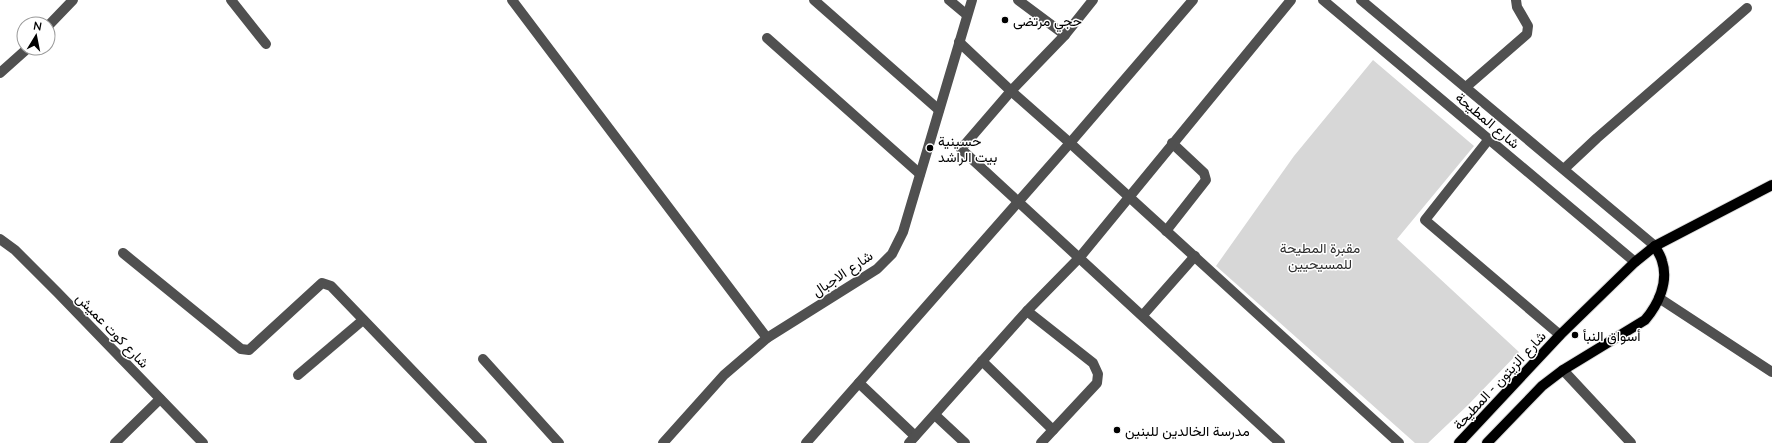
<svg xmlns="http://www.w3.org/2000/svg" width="1772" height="443" font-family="Lato,Vazirmatn,sans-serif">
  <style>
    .green { fill: #d7d7d7 }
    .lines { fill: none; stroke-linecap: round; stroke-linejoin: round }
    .major-casing { stroke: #dbdbdb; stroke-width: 12 }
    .minor { stroke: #505050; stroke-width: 10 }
    .major { stroke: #000; stroke-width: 10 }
    .poi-dot { fill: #000; stroke: #fff; stroke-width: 1.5 }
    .labels { text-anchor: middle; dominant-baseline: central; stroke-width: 3; stroke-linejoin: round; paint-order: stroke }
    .poi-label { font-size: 14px; fill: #000; stroke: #fff; text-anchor: start }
    .street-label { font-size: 14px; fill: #000; stroke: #fff }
    .park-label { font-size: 14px; fill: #2e2e2e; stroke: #fff }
  </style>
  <rect width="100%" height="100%" fill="#fff"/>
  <polygon class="green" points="1373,60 1474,146 1397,239 1519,352 1468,405 1428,443 1415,443 1216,266 1294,156"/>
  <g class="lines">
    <g class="major-casing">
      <g id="major">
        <polyline points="1459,443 1560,335 1635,262 1655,246 1772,185"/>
        <path d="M1487,443L1542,386L1563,370L1645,320C1658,305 1669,282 1662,261C1661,256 1657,251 1655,246"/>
      </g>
    </g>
    <g class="minor">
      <polyline points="231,0 266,44"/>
      <polyline points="512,0 767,338"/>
      <polyline points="814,0 939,110"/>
      <polyline points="949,0 967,15"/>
      <polyline points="1018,0 1065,35"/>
      <polyline points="1093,0 1065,35 1011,91 961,149 1280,443"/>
      <polyline points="1323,0 1635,262"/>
      <polyline points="1361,0 1655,246"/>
      <polyline points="48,26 73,0"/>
      <polyline points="767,38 920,174"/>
      <polyline points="959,42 1011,91 1070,143 1399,443"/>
      <polyline points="0,73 28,48"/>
      <polyline points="1466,87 1527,34 1528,26 1517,7 1516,0"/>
      <polyline points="1489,139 1425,220 1560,335"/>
      <polyline points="1564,169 1597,138 1747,8"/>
      <polyline points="1166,231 1206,180 1204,173 1172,143"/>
      <polyline points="0,239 15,250 57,292 203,443"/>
      <polyline points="123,253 241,349 249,350 322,283 331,286 482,443"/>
      <polyline points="1659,298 1772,372"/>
      <polyline points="1027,311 1093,363 1098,374 1097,383 1041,443"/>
      <polyline points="1143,315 1195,256"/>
      <polyline points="483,359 559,443"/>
      <polyline points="982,361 1053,430"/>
      <polyline points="1563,370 1631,443"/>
      <polyline points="298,375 363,320"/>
      <polyline points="859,383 915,436"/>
      <polyline points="935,415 965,443"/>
      <polyline points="115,443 160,399"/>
      <polyline points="663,443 724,375 767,338 877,269 892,254 903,232 972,0"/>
      <polyline points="806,443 1070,143 1193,0"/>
      <polyline points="909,443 1027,311 1080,257 1291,0"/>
    </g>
    <use href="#major" class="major"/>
  </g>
  <g class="poi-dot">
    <circle cx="1005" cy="20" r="4"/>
    <circle cx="930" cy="148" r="4"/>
    <circle cx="1575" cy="335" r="4"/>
    <circle cx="1117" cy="430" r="4"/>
  </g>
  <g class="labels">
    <g class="poi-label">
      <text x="1013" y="20">حجي مرتضى</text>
      <text x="938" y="140">حسينية<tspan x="938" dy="16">بيت الراشد</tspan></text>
      <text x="1583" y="335">أسواق النبأ</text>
      <text x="1125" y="430">مدرسة الخالدين للبنين</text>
    </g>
    <g class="street-label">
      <text transform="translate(1488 120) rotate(40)">شارع المطيحة</text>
      <text transform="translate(842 273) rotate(-34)">شارع الاجبال</text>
      <text transform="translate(113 330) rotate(46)">شارع كوت عميش</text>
      <text transform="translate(1499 380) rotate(-47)">شارع الزيتون - المطيحة</text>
    </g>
    <g class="park-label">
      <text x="1320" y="247">مقبرة المطيحة<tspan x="1320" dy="16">للمسيحيين</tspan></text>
    </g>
  </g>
  <g transform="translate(36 36) rotate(10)"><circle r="19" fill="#ffffff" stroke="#999999"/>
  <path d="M0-3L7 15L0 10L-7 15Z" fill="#000000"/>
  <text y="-6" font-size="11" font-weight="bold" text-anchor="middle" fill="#000000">N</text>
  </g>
</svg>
